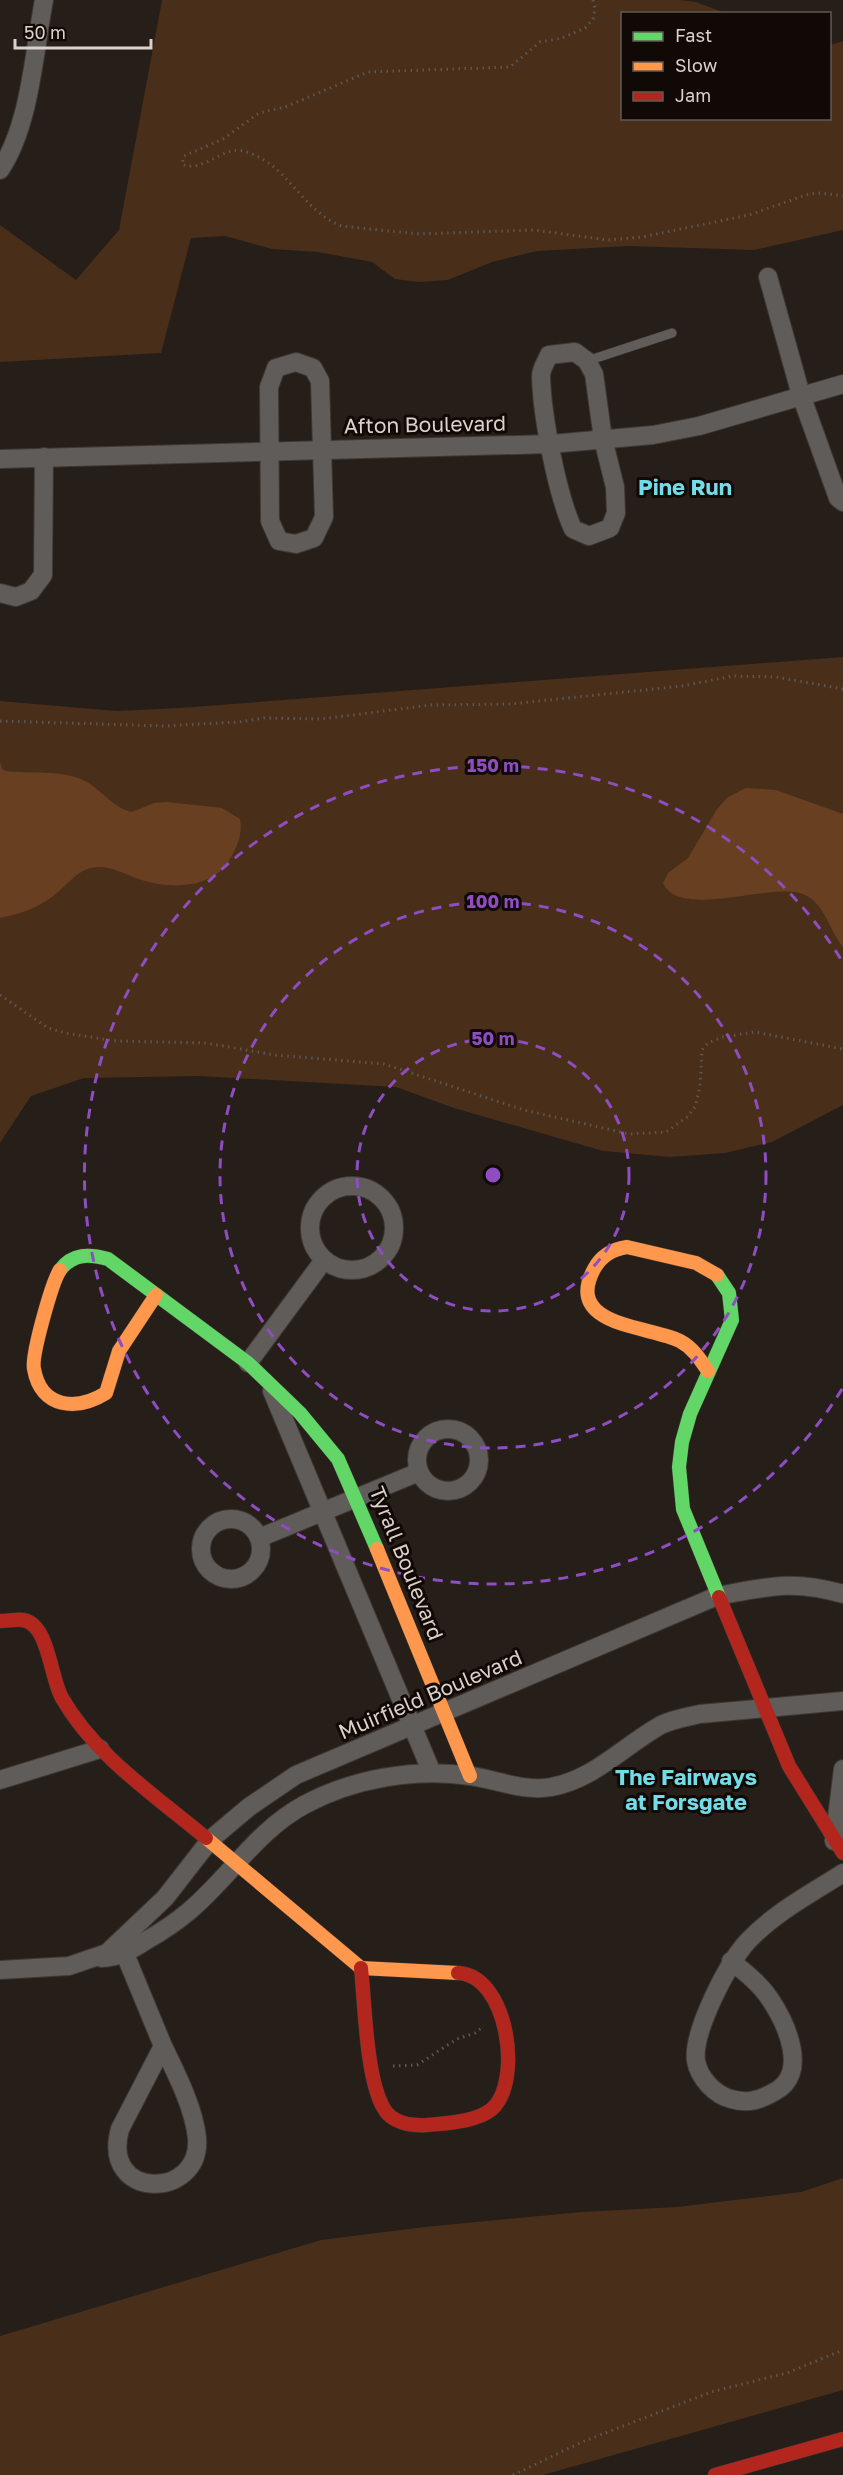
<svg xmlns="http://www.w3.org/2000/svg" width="843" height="2475" font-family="'Golos Text',sans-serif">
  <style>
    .green { fill: #492e19 }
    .water { fill: #683f21 }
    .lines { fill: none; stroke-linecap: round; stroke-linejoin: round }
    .lane-casing { stroke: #3f3833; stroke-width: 10 }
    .street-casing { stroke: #3f3833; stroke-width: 20 }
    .fast-casing { stroke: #3f3833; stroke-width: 15 }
    .slow-casing { stroke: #3f3833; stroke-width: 15 }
    .jam-casing { stroke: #3f3833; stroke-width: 15 }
    .path { stroke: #5c5754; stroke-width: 3; stroke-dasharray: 1.5 4.5; stroke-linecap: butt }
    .lane { stroke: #5f5c5a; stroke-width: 9 }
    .street { stroke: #5f5c5a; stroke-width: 18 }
    .fast { stroke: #63d668; stroke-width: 14 }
    .slow { stroke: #ff974d; stroke-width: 14 }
    .jam { stroke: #b3261e; stroke-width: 14 }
    .ring { fill: none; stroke: #8e4dc1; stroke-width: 3; stroke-dasharray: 10 8 }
    .labels { text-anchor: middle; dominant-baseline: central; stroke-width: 6; stroke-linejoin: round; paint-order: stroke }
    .street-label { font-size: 21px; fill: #dcd1ca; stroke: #100905 }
    .neighbourhood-label { font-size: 22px; font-weight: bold; fill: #72dde8; stroke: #100905 }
    .centre { fill: #8e4dc1; stroke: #100905; stroke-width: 3 }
    .ring-label { font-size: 18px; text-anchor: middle; font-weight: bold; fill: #8e4dc1; stroke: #100905; stroke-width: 6; stroke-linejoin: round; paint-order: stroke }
  </style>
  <rect width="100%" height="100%" fill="#261e19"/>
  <g class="green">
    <polygon points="162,0 680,0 696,2 725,13 622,14 622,118 830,118 830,45 843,41 843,230 754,250 628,246 537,251 492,262 448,280 418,282 395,279 372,262 318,252 272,249 225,236 191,238 161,353 0,362 0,225 76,280 119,230"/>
    <polygon points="843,657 843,1105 772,1142 725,1153 670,1157 603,1151 454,1108 396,1087 199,1076 84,1078 31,1096 0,1143 0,701 117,711 180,708"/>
    <polygon points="843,2178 843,2390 543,2475 0,2475 0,2336 321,2240 424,2227 581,2212 677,2207 801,2192"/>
  </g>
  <g class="water">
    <path d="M0,762L2,769L6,771C30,774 59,770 81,779C100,787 112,808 132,812L154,803L167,802L222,808L240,819C243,833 237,847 230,859C213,889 170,890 139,879C123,874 109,864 91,868C77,871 68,884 58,892C41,907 21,914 0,918Z"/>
    <path d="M746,788L776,790L843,814V947C829,931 826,905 805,895C774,880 680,921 663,883L668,873L688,858L717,809L728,797Z"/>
  </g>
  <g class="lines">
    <g class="lane-casing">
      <polyline id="lane" points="587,361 672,333"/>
    </g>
    <g class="street-casing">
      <g id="street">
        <path d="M0,170C30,126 34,52 44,0"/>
        <polyline points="768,277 801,395 838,498 843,502"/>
        <path d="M575,352L587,361L594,374L603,439L615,487L616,513L610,528L589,536L573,529C557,494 542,416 541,376C541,369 546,362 549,355Z"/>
        <polygon points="296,362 313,368 320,381 324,517 314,538 296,544 279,541 270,521 269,387 276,368"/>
        <polyline points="0,459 551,444 653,435 699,426 843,384"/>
        <polyline points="0,593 16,597 31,591 43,575 44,457"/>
        <circle cx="352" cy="1228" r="42"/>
        <polyline points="248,1363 324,1260"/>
        <polyline points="272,1391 432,1773"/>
        <circle cx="448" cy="1460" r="31"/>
        <circle cx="231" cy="1549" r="30"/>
        <polyline points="259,1538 419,1472"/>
        <polyline points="0,1780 100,1749"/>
        <polyline points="834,1841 843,1769"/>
        <path d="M120,1942L163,2046L120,2129C100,2201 202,2200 197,2138C194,2108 176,2073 163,2046"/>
        <path d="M101,1958C119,1958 133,1949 147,1940C161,1932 175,1923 188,1912C229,1878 256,1831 304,1805C354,1778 415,1768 471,1776C497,1780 525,1792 551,1787C593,1780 625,1745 661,1725C673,1719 687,1717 700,1714L843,1701"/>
        <path d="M731,1961C745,1972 760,1984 770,1999C786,2023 810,2074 774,2092C760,2100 748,2104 731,2099C715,2095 699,2078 696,2061C692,2032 728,1963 747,1942C774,1913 810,1894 843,1873"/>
        <path d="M0,1970L69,1966L107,1953L165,1898L211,1839L249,1807L296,1775L717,1596C767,1587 793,1579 843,1594"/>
      </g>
    </g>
    <g class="fast-casing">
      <g id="fast">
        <path d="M60,1270C73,1253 89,1254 108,1259L248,1363L300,1413L338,1459L377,1549"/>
        <polyline points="717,1275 729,1293 732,1320 690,1414 682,1442 679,1467 683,1509 719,1597"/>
      </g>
    </g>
    <g class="slow-casing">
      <g id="slow">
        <path d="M60,1270C52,1282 31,1356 34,1369C41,1409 77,1411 106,1393L119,1351L156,1295"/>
        <path d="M708,1371C700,1359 693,1348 680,1341C651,1326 563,1327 594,1269C601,1256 613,1249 627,1247L696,1263L717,1275"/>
        <polyline points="377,1549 470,1776"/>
        <polyline points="206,1838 361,1968 458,1973"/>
      </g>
    </g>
    <g class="jam-casing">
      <g id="jam">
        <polyline points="719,1597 789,1766 843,1853"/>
        <path d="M0,1621C7,1621 16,1619 23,1620C49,1624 50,1677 62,1698C95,1756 156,1796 206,1838"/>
        <path d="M361,1968C365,2005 366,2076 383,2107C391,2123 411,2126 427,2125C448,2123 476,2122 492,2109C523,2082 508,1975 458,1973"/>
        <polyline points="715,2475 843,2439"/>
      </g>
    </g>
    <g class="path">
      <path d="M593,0L595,8L593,19L585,28L562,38L540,42L510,67L368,72L285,107L259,113L223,139L184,156L182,164C202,174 222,146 243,151C287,162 300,209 341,226L419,234L534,230L608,240L642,237L749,215L809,194L821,193L843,196"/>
      <polyline points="0,721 164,726 239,722 264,718 321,719 431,705 511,704 682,686 733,676 776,677 843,689"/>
      <polyline points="0,995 48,1028 65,1033 116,1041 206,1043 275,1055 384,1064 524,1110 629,1134 666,1132 687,1117 695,1107 700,1087 702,1050 708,1043 722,1037 755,1032 843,1049"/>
      <polyline points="393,2066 417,2065 457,2039 475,2033 484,2026"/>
      <polyline points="513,2475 582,2442 711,2392 787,2373 843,2350"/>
    </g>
    <use href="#lane" class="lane"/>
    <use href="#street" class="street"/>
    <use href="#fast" class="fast"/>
    <use href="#slow" class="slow"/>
    <use href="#jam" class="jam"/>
  </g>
  <g class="ring">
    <circle cx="493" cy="1175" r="136"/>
    <circle cx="493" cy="1175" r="273"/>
    <path d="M842 1389A409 409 0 1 1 842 961"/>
  </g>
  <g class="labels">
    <g class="street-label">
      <text transform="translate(425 424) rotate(-1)">Afton Boulevard</text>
      <text transform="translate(407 1563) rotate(68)">Tyrall Boulevard</text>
      <text transform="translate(430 1694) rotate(-23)">Muirfield Boulevard</text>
    </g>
    <g class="neighbourhood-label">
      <text x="685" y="486">Pine Run</text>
      <text x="686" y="1776">The Fairways<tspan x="686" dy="25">at Forsgate</tspan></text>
    </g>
  </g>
  <circle cx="493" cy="1175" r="9" class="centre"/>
  <g class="ring-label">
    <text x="493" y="772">150 m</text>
    <text x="493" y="908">100 m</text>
    <text x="493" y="1045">50 m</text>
  </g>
  <rect x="621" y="12" width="210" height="108" fill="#100905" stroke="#625954" stroke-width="1.5"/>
  <rect x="633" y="32" width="30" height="9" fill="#63d668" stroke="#625954" stroke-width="1.5"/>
  <text x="675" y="42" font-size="18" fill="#dcd1ca">Fast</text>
  <rect x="633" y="62" width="30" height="9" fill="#ff974d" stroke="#625954" stroke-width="1.5"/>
  <text x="675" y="72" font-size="18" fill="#dcd1ca">Slow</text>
  <rect x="633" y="92" width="30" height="9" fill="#b3261e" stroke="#625954" stroke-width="1.5"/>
  <text x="675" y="102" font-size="18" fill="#dcd1ca">Jam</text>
  <path d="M15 39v9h136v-9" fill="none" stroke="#dcd1ca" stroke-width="3"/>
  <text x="24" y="39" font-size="18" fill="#dcd1ca" stroke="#100905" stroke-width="4.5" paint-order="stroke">50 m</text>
</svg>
